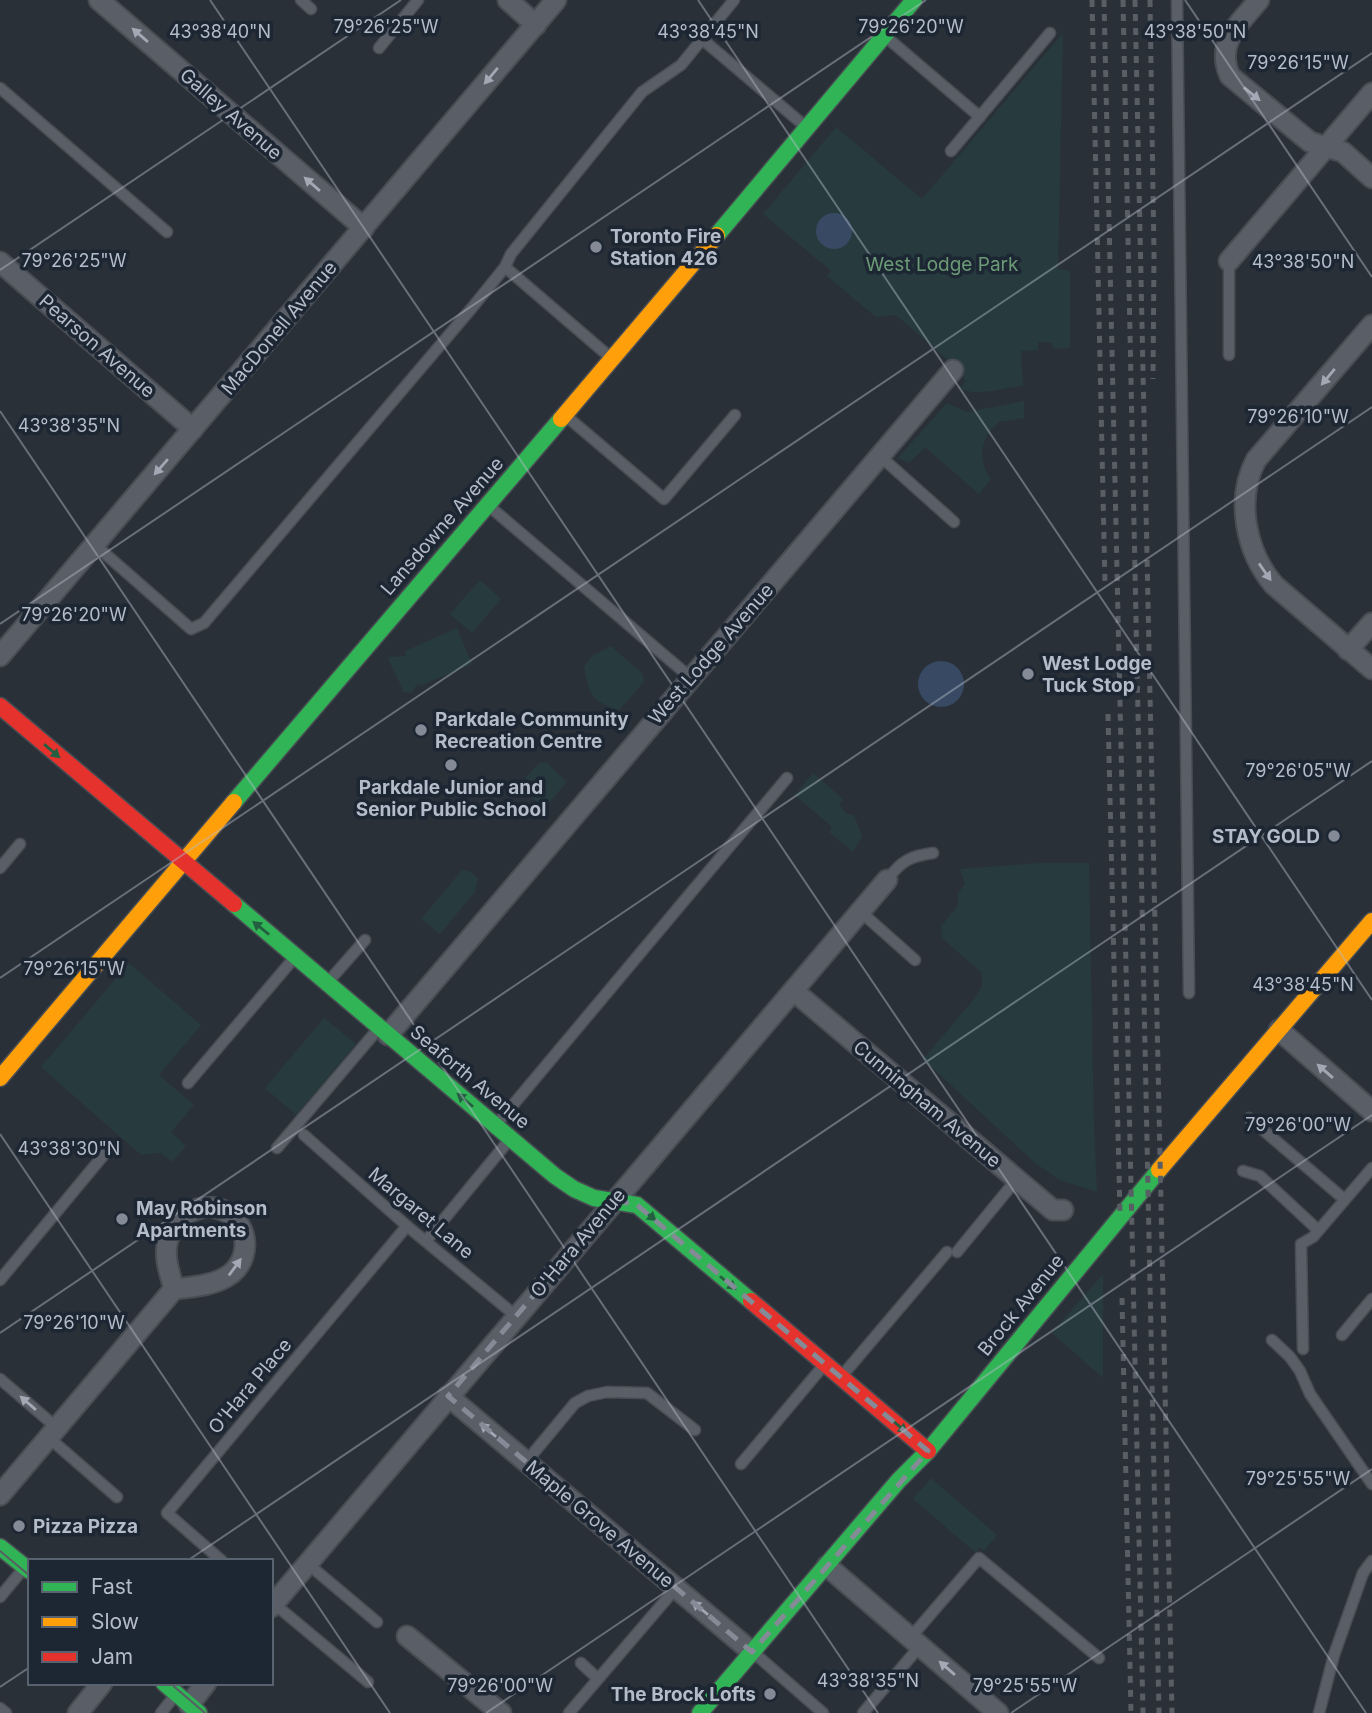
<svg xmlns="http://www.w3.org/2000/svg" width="1372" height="1713" font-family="Inter,sans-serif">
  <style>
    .green { fill: #273a3e }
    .water { fill: #384963 }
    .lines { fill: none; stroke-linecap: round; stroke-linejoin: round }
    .lane-casing { stroke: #484c53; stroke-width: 13 }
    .street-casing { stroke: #484c53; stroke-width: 23 }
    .fast-casing { stroke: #484c53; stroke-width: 19 }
    .slow-casing { stroke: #484c53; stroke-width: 19 }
    .jam-casing { stroke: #484c53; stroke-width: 19 }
    .lane { stroke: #5a5e66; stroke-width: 10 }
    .street { stroke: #5a5e66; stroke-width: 19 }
    .fast { stroke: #30b455; stroke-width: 16 }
    .slow { stroke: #ff9f0a; stroke-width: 16 }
    .jam { stroke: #e5322d; stroke-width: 16 }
    .tram { stroke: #595d64; stroke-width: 2 }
    .rail { stroke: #595d64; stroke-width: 5; stroke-dasharray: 7 7; stroke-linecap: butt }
    .oneway { fill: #a2a9b5 }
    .oneway2 { fill: #255f41 }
    .marked { fill: none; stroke: #848b96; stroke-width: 5; stroke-dasharray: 14 9; stroke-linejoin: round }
    .ticks { fill: none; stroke: #b4bcc9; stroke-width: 2; stroke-opacity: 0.45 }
    .poi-dot { fill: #848b96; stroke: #1d2633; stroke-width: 2.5 }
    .labels { text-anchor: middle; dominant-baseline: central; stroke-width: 7; stroke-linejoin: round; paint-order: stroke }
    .street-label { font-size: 19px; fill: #b4bcc9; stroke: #1d2633 }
    .poi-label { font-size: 19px; font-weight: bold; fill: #b4bcc9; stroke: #1d2633; text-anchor: start }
    .park-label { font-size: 19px; fill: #6b9a76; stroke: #1d2633 }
    .ticks-label { font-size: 18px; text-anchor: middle; fill: #b4bcc9; stroke: #1d2633; stroke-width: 7; stroke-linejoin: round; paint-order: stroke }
  </style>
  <rect width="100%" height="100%" fill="#2a3038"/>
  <g class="green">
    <path d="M1063,33L1058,269L1070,271V348L1053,349L1052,343L1038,342V350L1021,351L1023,386C1003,387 976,398 960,388L966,381L955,366L896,315L876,317L827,276L831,271L763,214L836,127L922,199Z"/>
    <path d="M1024,401V418L999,422C980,437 977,460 991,479L979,494L925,447L909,463L898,458L947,403L967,412Z"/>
    <polygon points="480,580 501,599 472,633 450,614"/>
    <polygon points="457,628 472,664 420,686 418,683 411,693 404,692 388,659 389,657 406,656 405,651"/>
    <path d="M611,646L643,674L644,682L619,710C592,702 589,695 584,667L592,656Z"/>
    <polygon points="546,762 567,782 548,804 541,806 523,790 523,781 539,763"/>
    <polygon points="813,773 843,799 839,805 847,814 854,815 862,836 853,852 829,832 832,827 795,795"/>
    <polygon points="1039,863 1089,863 1094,1127 1097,1192 1060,1180 1035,1163 923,1059 975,998 982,986 982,973 942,938 941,926 958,906 958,893 965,884 960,869"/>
    <polygon points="462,870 469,871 478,878 475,892 440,934 421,919"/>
    <polygon points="129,963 201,1025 159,1075 194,1105 171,1132 186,1146 172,1162 161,1153 141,1155 41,1067"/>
    <polygon points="324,1018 356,1044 296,1115 265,1088"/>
    <polygon points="1103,1274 1103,1378 1052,1333"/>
    <polygon points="931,1478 997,1535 984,1551 980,1547 976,1553 913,1499"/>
  </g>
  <g class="water">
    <circle cx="834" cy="231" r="18"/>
    <circle cx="941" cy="684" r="23"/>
  </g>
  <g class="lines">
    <g class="lane-casing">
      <g id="lane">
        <polyline points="301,0 311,9"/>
        <polyline points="1177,0 1189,993"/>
        <polyline points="885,36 980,117"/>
        <polyline points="702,39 806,127"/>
        <polyline points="379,48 418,0"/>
        <polyline points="0,88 167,232"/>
        <polyline points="951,151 1050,33"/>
        <polyline points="1229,261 1229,355"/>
        <polyline points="505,267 611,358"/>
        <polyline points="565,415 664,499 735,415"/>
        <polyline points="880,456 954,522"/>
        <polyline points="489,506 691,678"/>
        <polyline points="94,544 191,629 204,623 471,309 505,267 511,254 642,92 681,65 734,0"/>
        <polyline points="0,868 20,844"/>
        <path d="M887,880C901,861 910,856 933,853"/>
        <polyline points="861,912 915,960"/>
        <polyline points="328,982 365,940"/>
        <polyline points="188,1083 295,957"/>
        <polyline points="1249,1118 1344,1199"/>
        <polyline points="497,1124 787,778"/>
        <polyline points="304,1135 407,1226 516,1316"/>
        <polyline points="277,1148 379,1028"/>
        <polyline points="1243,1171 1260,1176 1318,1230"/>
        <polyline points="426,1241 510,1139"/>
        <polyline points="957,1252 1016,1180"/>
        <polyline points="0,1280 107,1151"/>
        <polyline points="1342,1335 1372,1299"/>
        <polyline points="1272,1340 1290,1357 1300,1371 1310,1394 1372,1484"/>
        <polyline points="1303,1349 1301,1244 1313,1237 1372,1168"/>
        <polyline points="841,1377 947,1252"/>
        <polyline points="0,1379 56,1427"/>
        <polyline points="48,1437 117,1497"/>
        <polyline points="526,1462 575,1403 588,1396 607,1392 647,1393 695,1430"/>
        <polyline points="741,1464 824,1365"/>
        <polyline points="222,1561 167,1513 407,1226"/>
        <polyline points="308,1564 377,1622"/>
        <polyline points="0,1597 24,1568"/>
        <polyline points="272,1602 368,1682"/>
        <polyline points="911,1637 979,1558 1099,1658"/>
        <polyline points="753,1652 823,1713"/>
        <polyline points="581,1663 597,1678"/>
        <polyline points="0,1708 6,1713"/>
        <polyline points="161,1713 176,1694"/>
        <polyline points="569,1713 676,1588"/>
        <polyline points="863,1713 920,1646"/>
        <polyline points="1319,1713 1334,1655 1363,1573 1372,1561"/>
      </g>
    </g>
    <g class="street-casing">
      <g id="street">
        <polyline points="99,0 364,228"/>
        <polyline points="508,0 536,25"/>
        <path d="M1259,0C1239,24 1215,43 1230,76L1310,142L1343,152L1372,178"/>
        <polyline points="1229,261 1372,93"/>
        <polyline points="0,262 193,429"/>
        <path d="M1372,325L1256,460C1235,500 1246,552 1274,585L1372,669"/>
        <polyline points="1348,650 1372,623"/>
        <polyline points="0,656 556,0"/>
        <polyline points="795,992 1053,1210 1063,1210"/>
        <polyline points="1279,1030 1372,1111"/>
        <polyline points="388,1035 953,370"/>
        <polyline points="448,1396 752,1652"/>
        <path d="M0,1495L174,1289C204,1286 243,1283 245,1245C245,1234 240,1223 232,1216C208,1196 176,1213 168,1240C163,1256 170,1274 174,1289"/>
        <polyline points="827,1566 998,1713"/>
        <polyline points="271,1607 887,880"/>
        <polyline points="407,1636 501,1713"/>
        <polyline points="189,1705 206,1683"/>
        <polyline points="78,1713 102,1683"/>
      </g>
    </g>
    <g class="fast-casing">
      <g id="fast">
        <polyline points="717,235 914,0"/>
        <polyline points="234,802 561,419"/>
        <polyline points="234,904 555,1176 574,1189 594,1198 637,1205 751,1301"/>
        <polyline points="0,1547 30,1571"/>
        <polyline points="164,1683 199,1713"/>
        <polyline points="700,1713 899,1480 928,1451 1159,1170"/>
      </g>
    </g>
    <g class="slow-casing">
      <g id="slow">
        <polyline points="561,419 717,235"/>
        <polyline points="0,1078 234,802"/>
        <polyline points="1159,1170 1372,921"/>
      </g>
    </g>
    <g class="jam-casing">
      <g id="jam">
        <polyline points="0,706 234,904"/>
        <polyline points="751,1301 928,1451"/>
      </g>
    </g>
    <use href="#lane" class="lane"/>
    <use href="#street" class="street"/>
    <use href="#fast" class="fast"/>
    <use href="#slow" class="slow"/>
    <use href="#jam" class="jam"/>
    <g class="tram">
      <polyline points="0,1551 30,1576"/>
      <polyline points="170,1683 205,1713"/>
    </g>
    <g class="rail">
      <polyline points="1092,0 1105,584"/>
      <polyline points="1104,0 1143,1713"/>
      <polyline points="1123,0 1159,1713"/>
      <polyline points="1135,0 1172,1713"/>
      <polyline points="1150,0 1154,254 1153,379"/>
      <polyline points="1108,714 1120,1214"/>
      <polyline points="1122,1298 1131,1713"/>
    </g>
  </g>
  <defs><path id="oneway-solid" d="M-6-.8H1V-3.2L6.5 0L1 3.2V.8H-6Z" transform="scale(1.75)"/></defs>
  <g class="oneway">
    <use href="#oneway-solid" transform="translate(140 35) rotate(-139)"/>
    <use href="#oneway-solid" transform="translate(491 76) rotate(130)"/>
    <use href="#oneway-solid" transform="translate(1252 94) rotate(39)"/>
    <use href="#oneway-solid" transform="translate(312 184) rotate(-139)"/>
    <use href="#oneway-solid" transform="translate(1328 377) rotate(130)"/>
    <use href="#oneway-solid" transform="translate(161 467) rotate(131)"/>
    <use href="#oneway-solid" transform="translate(1265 572) rotate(55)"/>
    <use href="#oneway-solid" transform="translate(1325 1071) rotate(-139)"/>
    <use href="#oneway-solid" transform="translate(235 1267) rotate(-54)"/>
    <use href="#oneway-solid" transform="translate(28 1403) rotate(-139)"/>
    <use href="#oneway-solid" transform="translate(488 1430) rotate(-140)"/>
    <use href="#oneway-solid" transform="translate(700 1608) rotate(-140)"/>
    <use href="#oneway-solid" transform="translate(947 1668) rotate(-139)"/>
  </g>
  <g class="oneway2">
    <use href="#oneway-solid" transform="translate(52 751) rotate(41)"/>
    <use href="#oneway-solid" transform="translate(261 928) rotate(-141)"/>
    <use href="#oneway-solid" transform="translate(465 1100) rotate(-140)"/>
    <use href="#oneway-solid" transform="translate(648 1214) rotate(40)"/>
    <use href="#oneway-solid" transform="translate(728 1283) rotate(40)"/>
    <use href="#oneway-solid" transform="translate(899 1426) rotate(40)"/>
  </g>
  <path class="marked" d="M615,1200L637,1205L928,1451L752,1652L448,1396Z"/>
  <path class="ticks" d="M210,0L1366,1713M698,0L1372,1000M1185,0L1372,277M0,270L401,0M0,411L878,1713M0,624L926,0M0,978L1372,53M0,1134L390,1713M0,1333L1372,407M187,1561L1372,761M0,1687L30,1667M486,1713L1372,1115M1011,1713L1372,1469"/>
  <g class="poi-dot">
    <circle cx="596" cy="247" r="7"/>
    <circle cx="1028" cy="674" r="7"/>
    <circle cx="421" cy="730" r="7"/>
    <circle cx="451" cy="765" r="7"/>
    <circle cx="1334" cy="836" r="7"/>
    <circle cx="122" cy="1219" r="7"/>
    <circle cx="19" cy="1526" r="7"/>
    <circle cx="770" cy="1694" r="7"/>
  </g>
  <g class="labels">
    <g class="street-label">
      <text transform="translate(231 114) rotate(41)">Galley Avenue</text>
      <text transform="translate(279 328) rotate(-50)">MacDonell Avenue</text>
      <text transform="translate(97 346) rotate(41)">Pearson Avenue</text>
      <text transform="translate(442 526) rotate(-49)">Lansdowne Avenue</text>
      <text transform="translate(711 654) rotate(-49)">West Lodge Avenue</text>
      <text transform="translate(470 1077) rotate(40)">Seaforth Avenue</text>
      <text transform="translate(927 1104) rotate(40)">Cunningham Avenue</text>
      <text transform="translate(421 1213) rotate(40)">Margaret Lane</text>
      <text transform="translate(578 1243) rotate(-50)">O'Hara Avenue</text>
      <text transform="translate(1021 1305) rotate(-51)">Brock Avenue</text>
      <text transform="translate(250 1386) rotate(-50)">O'Hara Place</text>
      <text transform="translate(600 1524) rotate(40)">Maple Grove Avenue</text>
    </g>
    <g class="poi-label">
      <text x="610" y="236">Toronto Fire<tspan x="610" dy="22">Station 426</tspan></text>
      <text x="1042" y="663">West Lodge<tspan x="1042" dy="22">Tuck Stop</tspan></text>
      <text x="435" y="719">Parkdale Community<tspan x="435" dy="22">Recreation Centre</tspan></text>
      <text x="451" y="787" text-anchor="middle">Parkdale Junior and<tspan x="451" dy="22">Senior Public School</tspan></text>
      <text x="1320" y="836" text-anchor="end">STAY GOLD</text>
      <text x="136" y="1208">May Robinson<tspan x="136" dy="22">Apartments</tspan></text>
      <text x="33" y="1526">Pizza Pizza</text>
      <text x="756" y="1694" text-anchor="end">The Brock Lofts</text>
    </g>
    <g class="park-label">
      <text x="942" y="264">West Lodge Park</text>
    </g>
  </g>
  <g class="ticks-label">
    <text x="386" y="33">79°26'25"W</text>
    <text x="911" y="33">79°26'20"W</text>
    <text x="1195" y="38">43°38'50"N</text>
    <text x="220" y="38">43°38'40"N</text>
    <text x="708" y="38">43°38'45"N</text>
    <text x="1298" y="69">79°26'15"W</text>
    <text x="74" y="267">79°26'25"W</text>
    <text x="1303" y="268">43°38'50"N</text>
    <text x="1298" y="423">79°26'10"W</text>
    <text x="69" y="432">43°38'35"N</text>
    <text x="74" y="621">79°26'20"W</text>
    <text x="1298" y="777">79°26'05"W</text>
    <text x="74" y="975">79°26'15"W</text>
    <text x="1303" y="991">43°38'45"N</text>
    <text x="1298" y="1131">79°26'00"W</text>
    <text x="69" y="1155">43°38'30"N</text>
    <text x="74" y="1329">79°26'10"W</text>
    <text x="1298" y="1485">79°25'55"W</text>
    <text x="868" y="1687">43°38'35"N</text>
    <text x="500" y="1692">79°26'00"W</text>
    <text x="1025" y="1692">79°25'55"W</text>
  </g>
  <rect x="28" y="1559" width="245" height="126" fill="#1d2633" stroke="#59626f" stroke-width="2"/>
  <rect x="42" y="1582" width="35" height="10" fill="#30b455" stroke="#59626f" stroke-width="2"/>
  <text x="91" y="1594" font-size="21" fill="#b4bcc9">Fast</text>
  <rect x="42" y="1617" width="35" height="10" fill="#ff9f0a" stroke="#59626f" stroke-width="2"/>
  <text x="91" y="1629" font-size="21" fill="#b4bcc9">Slow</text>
  <rect x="42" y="1652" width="35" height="10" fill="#e5322d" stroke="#59626f" stroke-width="2"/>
  <text x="91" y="1664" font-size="21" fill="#b4bcc9">Jam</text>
</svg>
